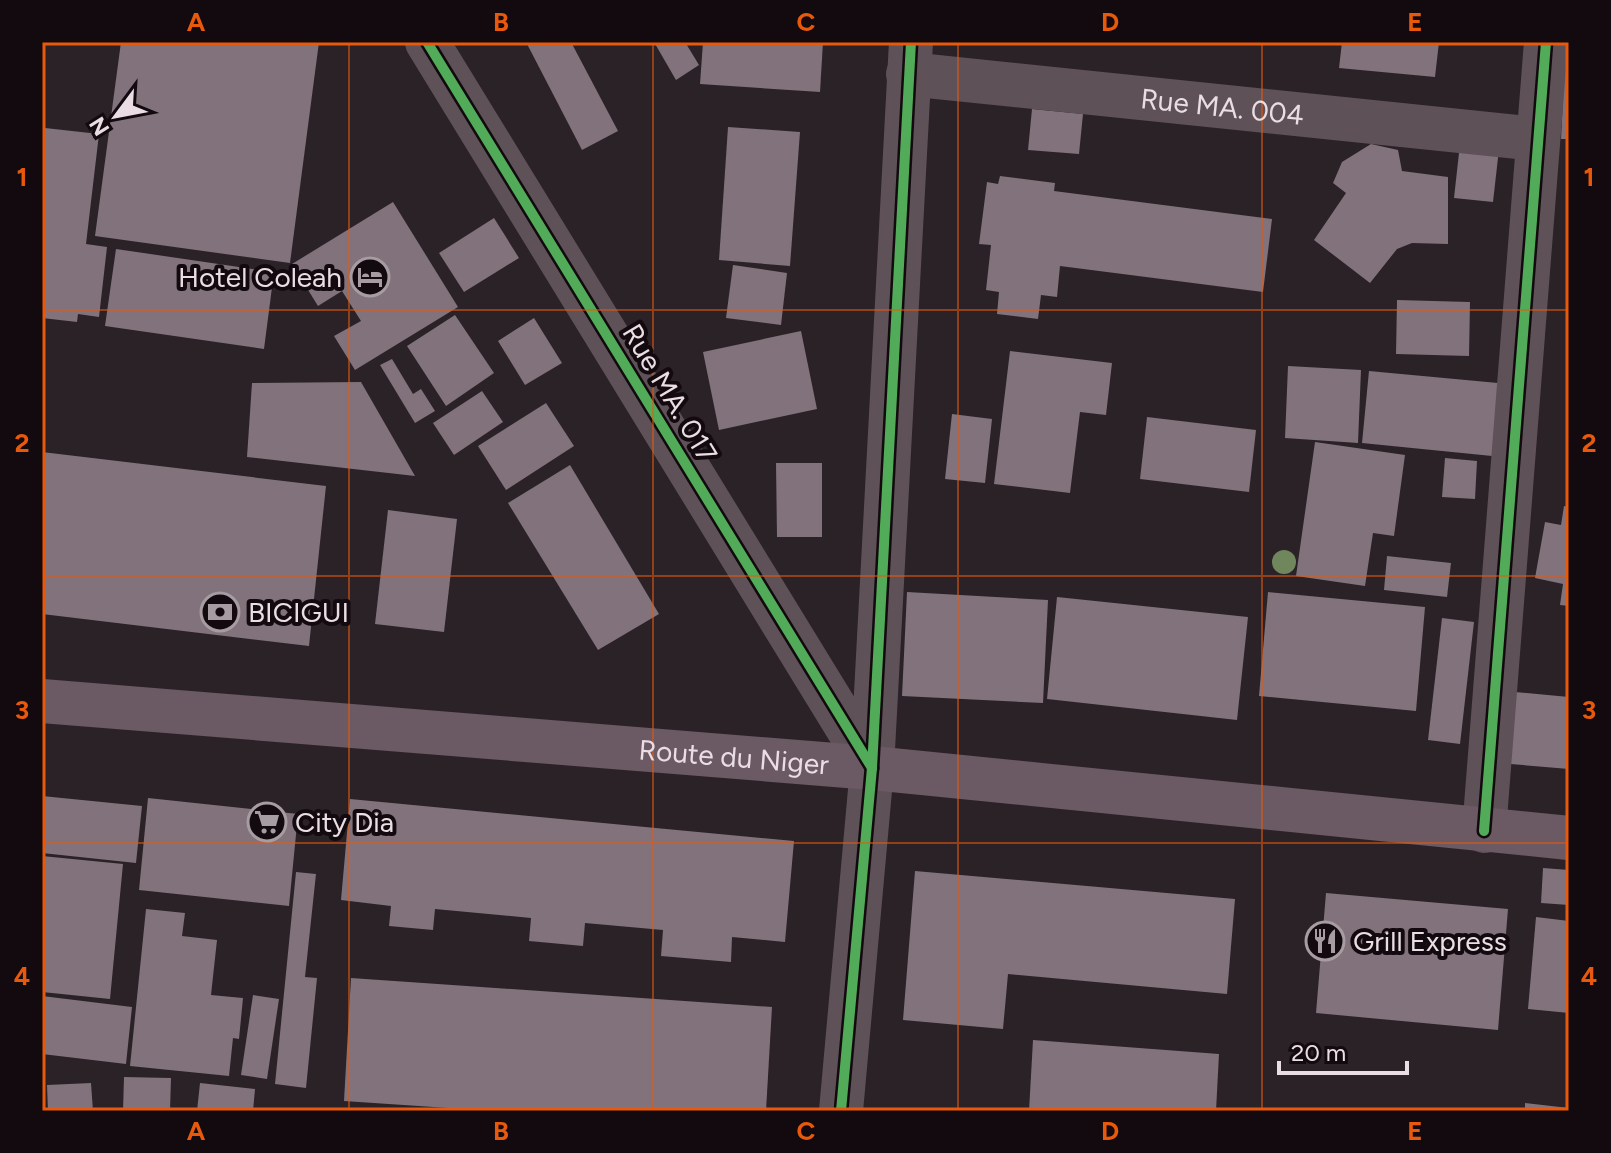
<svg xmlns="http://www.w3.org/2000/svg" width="1611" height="1153" font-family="Figtree,sans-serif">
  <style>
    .building { fill: #82727b }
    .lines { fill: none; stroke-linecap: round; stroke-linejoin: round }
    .street { stroke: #5f5158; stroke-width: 44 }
    .primary { stroke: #6b5963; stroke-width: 44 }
    .cycleway-casing { stroke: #120a0e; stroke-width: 15 }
    .cycleway { stroke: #51ab58; stroke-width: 10 }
    .tree { fill: #70875e }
    .grid { fill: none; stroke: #e8590c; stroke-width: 2; stroke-opacity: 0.55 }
    .labels { text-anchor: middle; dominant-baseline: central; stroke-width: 8; stroke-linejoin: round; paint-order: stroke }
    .street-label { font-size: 28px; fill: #eadee4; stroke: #120a0e }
    .poi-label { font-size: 28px; fill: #eadee4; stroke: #120a0e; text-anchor: start }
    .neatline { fill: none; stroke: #e8590c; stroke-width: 3 }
    .grid-label { font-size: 26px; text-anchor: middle; font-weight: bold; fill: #e8590c }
  </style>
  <rect width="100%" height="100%" fill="#2a2226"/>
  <g class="building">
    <polygon points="121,42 319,42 290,263 95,236"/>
    <polygon points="526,42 571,42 618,131 582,150"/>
    <polygon points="654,42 685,42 699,65 676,80"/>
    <polygon points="703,42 823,42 820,92 700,84"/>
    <polygon points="1342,42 1439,42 1435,77 1339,68"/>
    <polygon points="1565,59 1569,59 1569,139 1561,139"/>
    <polygon points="1032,109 1083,114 1079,154 1028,150"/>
    <polygon points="728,127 800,132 790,266 719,260"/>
    <polygon points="45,128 99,134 86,244 107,247 99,317 78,314 77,322 42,318"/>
    <polygon points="1371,144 1398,150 1402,171 1448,177 1448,244 1412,243 1397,249 1370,283 1314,240 1346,193 1333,183 1342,162"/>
    <polygon points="1460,144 1499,149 1493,202 1454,198"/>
    <polygon points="1000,176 1055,183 1054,191 1272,219 1263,292 1060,266 1057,297 1041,295 1038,319 997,314 999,292 986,290 991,245 979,244 987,182 998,184"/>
    <polygon points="393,202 458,307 355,370 334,336 361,321 342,291 318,306 292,264"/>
    <polygon points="494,218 519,258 464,292 439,253"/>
    <polygon points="116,249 274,272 264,349 105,326"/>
    <polygon points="733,265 787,273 781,325 726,318"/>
    <polygon points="1397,300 1470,302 1469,356 1396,354"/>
    <polygon points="455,315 494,373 446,406 407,346"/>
    <polygon points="534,318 562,363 525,385 498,341"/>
    <polygon points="801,331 817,409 719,430 703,352"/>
    <polygon points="1010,351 1112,363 1106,415 1080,412 1070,493 994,484"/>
    <polygon points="392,359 413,394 421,389 435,411 415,423 380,365"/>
    <polygon points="1288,366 1361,370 1358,443 1285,438"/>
    <polygon points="1369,371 1498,383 1492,456 1362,443"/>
    <polygon points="361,382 415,476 247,457 252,383"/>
    <polygon points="482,391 503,422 454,455 433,423"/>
    <polygon points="546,403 574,446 506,490 478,446"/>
    <polygon points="952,414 992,419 985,483 945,479"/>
    <polygon points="1147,417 1256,430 1249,492 1140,479"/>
    <polygon points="1315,442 1405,455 1394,536 1373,533 1365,586 1296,576"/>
    <polygon points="42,452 326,486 309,646 42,614"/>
    <polygon points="1445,458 1477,461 1475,499 1442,497"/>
    <polygon points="776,463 822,463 822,537 777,537"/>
    <polygon points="570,465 659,614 598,650 508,503"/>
    <polygon points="1564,506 1569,507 1569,606 1560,605 1563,584 1535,578 1545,522 1561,525"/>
    <polygon points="388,510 457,519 444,632 375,624"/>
    <polygon points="1387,556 1451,563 1447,597 1384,590"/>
    <polygon points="907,592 1048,600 1043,703 902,696"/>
    <polygon points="1268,592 1425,607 1416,711 1259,696"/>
    <polygon points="1057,597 1248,617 1237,720 1047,699"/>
    <polygon points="1442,618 1474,622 1460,744 1428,740"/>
    <polygon points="1504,691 1569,697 1569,769 1498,763"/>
    <polygon points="42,796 142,806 136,863 42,853"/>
    <polygon points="148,798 298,814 289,906 139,890"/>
    <polygon points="350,799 794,841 785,942 732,937 731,962 661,956 663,930 585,923 583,946 529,941 531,918 435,909 433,930 389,926 391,906 341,900"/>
    <polygon points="42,856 123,864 110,999 42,992"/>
    <polygon points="1543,868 1569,870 1569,905 1541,903"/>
    <polygon points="915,871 1235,899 1227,994 1008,974 1003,1029 903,1020"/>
    <polygon points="296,872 316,874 305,977 317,978 306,1088 275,1084"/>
    <polygon points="1326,893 1508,909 1498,1030 1316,1013"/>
    <polygon points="146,909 185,913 182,936 217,940 211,995 243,998 239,1039 233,1038 229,1076 130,1066"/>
    <polygon points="1536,917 1569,921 1569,1013 1528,1009"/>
    <polygon points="351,978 772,1007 766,1111 493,1111 344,1101"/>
    <polygon points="253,995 279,999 267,1079 241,1075"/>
    <polygon points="42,996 132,1007 126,1064 42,1054"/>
    <polygon points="1033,1040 1219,1054 1216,1111 1029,1111"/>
    <polygon points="124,1077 171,1078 170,1111 123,1111"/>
    <polygon points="91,1083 93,1111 48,1111 47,1085"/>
    <polygon points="200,1083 255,1089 253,1111 197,1111"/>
    <polygon points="1525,1103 1569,1108 1569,1111 1525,1111"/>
  </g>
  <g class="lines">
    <g class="street">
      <polyline points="427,42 872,768"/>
      <path id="s1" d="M908,74L1536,139"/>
      <polyline points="1484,831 1546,42"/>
      <polyline points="841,1111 872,768 911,42"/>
    </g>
    <path class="primary" id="s2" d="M42,701L872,768L1569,838"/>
    <g class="cycleway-casing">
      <g id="cycleway">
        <polyline points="427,42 872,768"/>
        <polyline points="1484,831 1546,42"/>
        <polyline points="841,1111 872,768 911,42"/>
      </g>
    </g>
    <use href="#cycleway" class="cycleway"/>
  </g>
  <circle class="tree" cx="1284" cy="562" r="12"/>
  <path class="grid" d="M349,42V1111M653,42V1111M958,42V1111M1262,42V1111M42,310H1569M42,576H1569M42,843H1569"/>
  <defs>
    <g id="hotel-ring" transform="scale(2)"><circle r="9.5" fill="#120a0e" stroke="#a79ca2" stroke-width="1.5"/><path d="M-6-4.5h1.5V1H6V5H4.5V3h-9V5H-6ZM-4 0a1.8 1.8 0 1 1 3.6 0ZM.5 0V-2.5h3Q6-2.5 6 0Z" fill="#a79ca2"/></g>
    <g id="bank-ring" transform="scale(2)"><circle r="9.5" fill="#120a0e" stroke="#a79ca2" stroke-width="1.5"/><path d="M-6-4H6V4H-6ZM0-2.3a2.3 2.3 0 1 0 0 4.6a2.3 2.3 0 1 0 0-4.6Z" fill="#a79ca2"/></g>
    <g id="supermarket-ring" transform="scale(2)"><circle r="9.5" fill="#120a0e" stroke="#a79ca2" stroke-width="1.5"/><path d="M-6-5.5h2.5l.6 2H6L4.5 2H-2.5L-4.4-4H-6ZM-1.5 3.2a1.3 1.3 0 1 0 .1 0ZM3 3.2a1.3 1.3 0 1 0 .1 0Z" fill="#a79ca2"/></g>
    <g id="restaurant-ring" transform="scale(2)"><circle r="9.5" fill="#120a0e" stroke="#a79ca2" stroke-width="1.5"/><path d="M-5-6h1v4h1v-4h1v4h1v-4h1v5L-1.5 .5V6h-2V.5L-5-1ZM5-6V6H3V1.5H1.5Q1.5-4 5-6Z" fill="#a79ca2"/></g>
  </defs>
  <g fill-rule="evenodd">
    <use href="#hotel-ring" x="370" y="277"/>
    <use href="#bank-ring" x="220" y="612"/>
    <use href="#supermarket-ring" x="267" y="822"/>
    <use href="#restaurant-ring" x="1325" y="941"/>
  </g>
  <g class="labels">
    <g class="street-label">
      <text stroke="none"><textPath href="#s1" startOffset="316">Rue MA. 004</textPath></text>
      <text transform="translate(670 393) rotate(59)">Rue MA. 017</text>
      <text stroke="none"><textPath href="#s2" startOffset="694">Route du Niger</textPath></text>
    </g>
    <g class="poi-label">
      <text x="342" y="277" text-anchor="end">Hotel Coleah</text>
      <text x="248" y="612">BICIGUI</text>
      <text x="295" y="822">City Dia</text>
      <text x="1353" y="941">Grill Express</text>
    </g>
  </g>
  <rect width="1611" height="1153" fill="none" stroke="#120a0e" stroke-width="88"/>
  <g transform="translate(116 116) rotate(238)" stroke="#120a0e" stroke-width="6" paint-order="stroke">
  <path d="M0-6L14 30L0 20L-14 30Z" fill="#eadee4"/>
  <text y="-12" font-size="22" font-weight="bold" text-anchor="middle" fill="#eadee4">N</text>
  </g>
  <path d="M1279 1061v12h128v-12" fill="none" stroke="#eadee4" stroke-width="4"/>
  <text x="1291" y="1061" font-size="24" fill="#eadee4" stroke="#120a0e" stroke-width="6" paint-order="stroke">20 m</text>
  <rect x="44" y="44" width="1523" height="1065" class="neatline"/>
  <g class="grid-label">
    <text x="196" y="31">A</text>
    <text x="501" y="31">B</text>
    <text x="806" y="31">C</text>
    <text x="1110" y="31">D</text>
    <text x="1415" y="31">E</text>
    <text x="22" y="186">1</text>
    <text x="1589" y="186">1</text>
    <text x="22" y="452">2</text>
    <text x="1589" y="452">2</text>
    <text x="22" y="719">3</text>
    <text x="1589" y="719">3</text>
    <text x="22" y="985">4</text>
    <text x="1589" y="985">4</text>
    <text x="196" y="1140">A</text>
    <text x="501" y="1140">B</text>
    <text x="806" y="1140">C</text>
    <text x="1110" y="1140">D</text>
    <text x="1415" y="1140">E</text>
  </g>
</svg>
